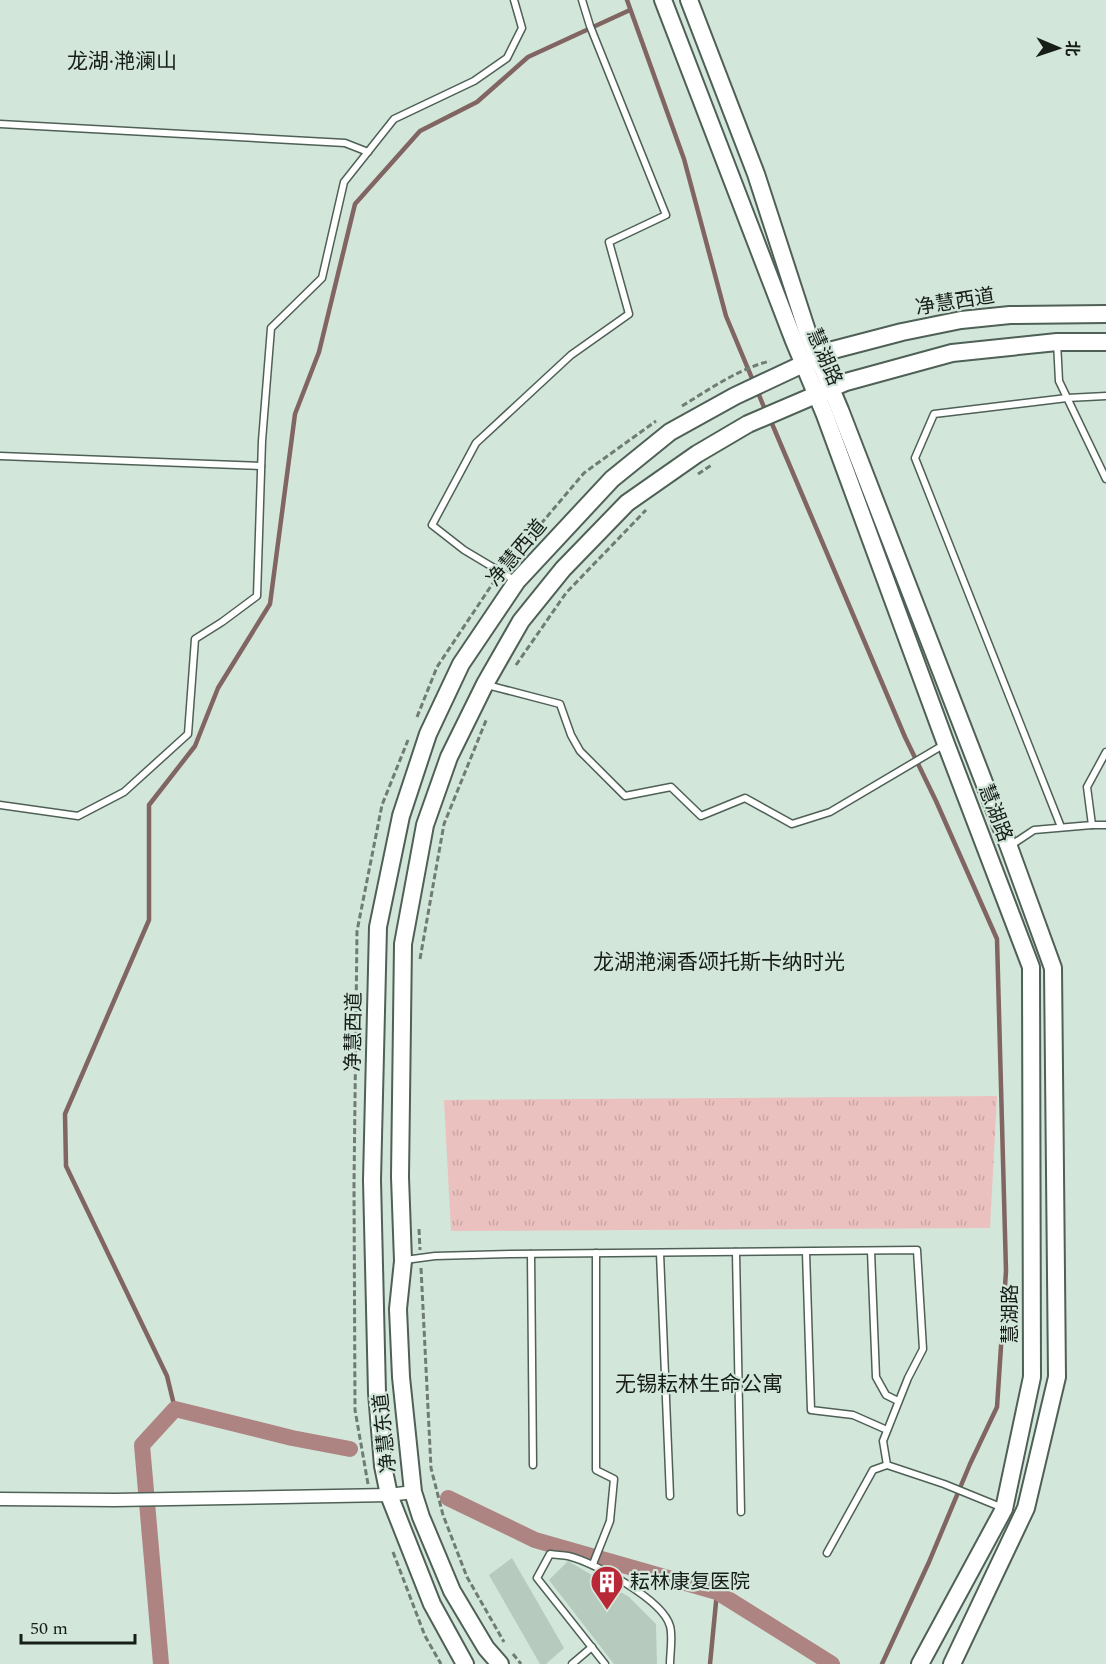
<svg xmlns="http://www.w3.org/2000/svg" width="1106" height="1664" font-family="Spectral,'Noto Sans SC',serif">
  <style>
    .park { fill: url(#park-tufts) }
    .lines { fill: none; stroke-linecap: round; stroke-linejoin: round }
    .stream { stroke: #816563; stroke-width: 4.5 }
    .canal { stroke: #ae8482; stroke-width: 16 }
    .building { fill: #b7cabe }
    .lane-casing { stroke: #4f6056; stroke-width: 9 }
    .street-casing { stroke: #4f6056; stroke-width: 15 }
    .secondary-casing { stroke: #4f6056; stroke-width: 20 }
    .path { stroke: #6f7c74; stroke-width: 3; stroke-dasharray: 6 3; stroke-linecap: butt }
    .lane { stroke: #fff; stroke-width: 6 }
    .street { stroke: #fff; stroke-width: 12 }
    .secondary { stroke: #fff; stroke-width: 16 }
    .labels { text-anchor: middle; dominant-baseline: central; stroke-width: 4.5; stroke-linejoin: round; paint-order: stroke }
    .street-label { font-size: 20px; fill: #171e1a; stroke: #d3e6da }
    .poi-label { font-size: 20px; fill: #171e1a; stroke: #d3e6da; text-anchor: start }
    .neighbourhood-label { font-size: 21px; fill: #171e1a; stroke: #d3e6da }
  </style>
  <defs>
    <pattern id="park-tufts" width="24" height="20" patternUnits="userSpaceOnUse" patternTransform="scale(1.5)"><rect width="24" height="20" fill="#ebc1bf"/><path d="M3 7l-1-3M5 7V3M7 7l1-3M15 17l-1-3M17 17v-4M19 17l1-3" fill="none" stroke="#c9a5a4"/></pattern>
  </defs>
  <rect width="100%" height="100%" fill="#d3e6da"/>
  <polygon class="park" points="997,1096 990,1228 451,1231 444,1100"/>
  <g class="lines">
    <g class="stream">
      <polyline points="627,0 684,159 726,316 766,412"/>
      <polyline points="770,419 905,737 936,801 997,939 1006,1271 997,1407 970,1464 929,1562 882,1664"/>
      <polyline points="175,1409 167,1376 66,1166 65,1114 149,920 149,805 195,746 218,688 270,604 295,414 319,352 355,204 420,131 477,102 528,57 630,10"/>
      <polyline points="710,1664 717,1592"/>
    </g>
    <g class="canal">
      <polyline points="448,1498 535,1540 717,1592 832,1664"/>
      <polyline points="161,1664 142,1445 175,1409 292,1438 350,1449"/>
    </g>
  </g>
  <g class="building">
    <polygon points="512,1558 564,1648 546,1664 540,1664 489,1575"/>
    <polygon points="568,1561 629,1597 656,1624 657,1664 614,1664 549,1580"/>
  </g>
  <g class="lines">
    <g class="lane-casing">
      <g id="lane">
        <polyline points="0,124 345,143 368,152"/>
        <polyline points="1057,342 1059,381 1106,479"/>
        <polyline points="0,456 261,466"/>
        <polyline points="516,581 464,550 432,525 476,443 571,355 629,314 609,242 666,215 590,26 582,0"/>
        <polyline points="487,685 560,704 571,735 580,751 625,796 671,787 701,816 745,798 792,824 830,812 945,744"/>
        <polyline points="0,805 78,816 124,792 188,734 195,639 222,622 257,596 262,441 271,328 322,278 344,182 394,119 474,81 507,58 522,28 514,0"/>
        <polyline points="1092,825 1106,825"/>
        <polyline points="1061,827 915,458 934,414 1067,398 1106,396"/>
        <polyline points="1010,846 1034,830 1092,825 1087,787 1106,752"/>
        <polyline points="871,1251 876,1377 886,1395 898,1401"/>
        <polyline points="736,1252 741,1512"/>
        <polyline points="806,1252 811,1410 853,1415 887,1430"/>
        <polyline points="660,1253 670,1496"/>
        <polyline points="531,1254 533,1465"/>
        <polyline points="405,1260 435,1256 511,1254 917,1250 923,1349 908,1378 883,1441 887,1465 944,1484 1003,1508"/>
        <polyline points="827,1553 873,1470 887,1465"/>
        <polyline points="593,1564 610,1521 614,1479 596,1470 596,1253"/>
        <polyline points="572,1664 592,1647"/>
        <path d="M605,1664L537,1578L550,1554C556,1555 562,1555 568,1556C594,1562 663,1600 670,1626C673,1637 670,1653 670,1664"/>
      </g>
    </g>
    <g class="street-casing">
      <polyline id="street" points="0,1499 115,1500 389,1495 413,1492"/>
    </g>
    <g class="secondary-casing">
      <g id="secondary">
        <polyline points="663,0 794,341 825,415 946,744 1031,967 1032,1377 1004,1509 920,1664"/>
        <polyline points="689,0 756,174 808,334 840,410 1009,847 1053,968 1057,1377 1026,1508 952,1664"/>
        <polyline points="465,1664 432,1604 389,1495 383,1466 377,1393 372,1180 378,927 401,816 428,734 461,664 517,581 612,479 670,432 735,396 833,350 902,332 961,320 1010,315 1106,314"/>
        <polyline points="500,1664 486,1648 452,1591 421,1517 413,1492 401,1377 398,1309 403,1261 400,1177 403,944 425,825 449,757 485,684 521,621 563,569 627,503 697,454 748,424 846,382 952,353 1057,342 1106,342"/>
      </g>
    </g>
    <g class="path">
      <path d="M682,406C710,389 738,369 770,361"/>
      <polyline points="698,474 713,464"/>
      <polyline points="506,565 584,473 656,421"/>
      <polyline points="516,665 566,593 646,510"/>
      <polyline points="417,717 437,667 495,580"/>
      <polyline points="420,959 444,824 487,718"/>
      <polyline points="419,1229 420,1250"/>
      <polyline points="421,1268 431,1468 443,1515 467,1577 504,1642"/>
      <polyline points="368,1484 355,1410 354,1184 357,931 382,805 408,740"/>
      <polyline points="393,1552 425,1636 441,1664"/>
      <polyline points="513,1654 521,1664"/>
    </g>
    <use href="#lane" class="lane"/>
    <use href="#street" class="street"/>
    <use href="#secondary" class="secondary"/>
  </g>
  <defs>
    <g id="building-pin" transform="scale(1.725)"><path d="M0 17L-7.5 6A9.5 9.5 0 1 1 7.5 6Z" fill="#b92837" stroke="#d3e6da"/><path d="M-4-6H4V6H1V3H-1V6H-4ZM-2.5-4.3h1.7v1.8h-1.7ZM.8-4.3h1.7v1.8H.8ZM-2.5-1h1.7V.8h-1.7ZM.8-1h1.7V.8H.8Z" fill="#fff"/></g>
  </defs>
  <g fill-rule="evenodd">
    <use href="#building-pin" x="607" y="1582"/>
  </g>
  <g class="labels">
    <g class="street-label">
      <text transform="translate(955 302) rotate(-9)">净慧西道</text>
      <text transform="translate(824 357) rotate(67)">慧湖路</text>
      <text transform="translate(517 553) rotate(-50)">净慧西道</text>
      <text transform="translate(995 813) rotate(69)">慧湖路</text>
      <text transform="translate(354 1032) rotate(-89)">净慧西道</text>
      <text transform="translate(1011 1314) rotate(-90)">慧湖路</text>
      <text transform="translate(385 1433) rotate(-96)">净慧东道</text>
    </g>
    <g class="poi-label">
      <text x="630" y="1582">耘林康复医院</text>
    </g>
    <g class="neighbourhood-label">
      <text x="122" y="62">龙湖·滟澜山</text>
      <text x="719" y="963">龙湖滟澜香颂托斯卡纳时光</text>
      <text x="699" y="1385">无锡耘林生命公寓</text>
    </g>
  </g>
  <g transform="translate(1058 48) rotate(92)" stroke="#d3e6da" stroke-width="4.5" paint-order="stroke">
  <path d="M0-4.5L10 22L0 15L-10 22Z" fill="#171e1a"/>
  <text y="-9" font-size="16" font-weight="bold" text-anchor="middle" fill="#171e1a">北</text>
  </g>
  <path d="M21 1634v9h114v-9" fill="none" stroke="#171e1a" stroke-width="3"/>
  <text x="30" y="1634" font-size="18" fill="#171e1a" stroke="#d3e6da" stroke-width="4.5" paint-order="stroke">50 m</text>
</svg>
